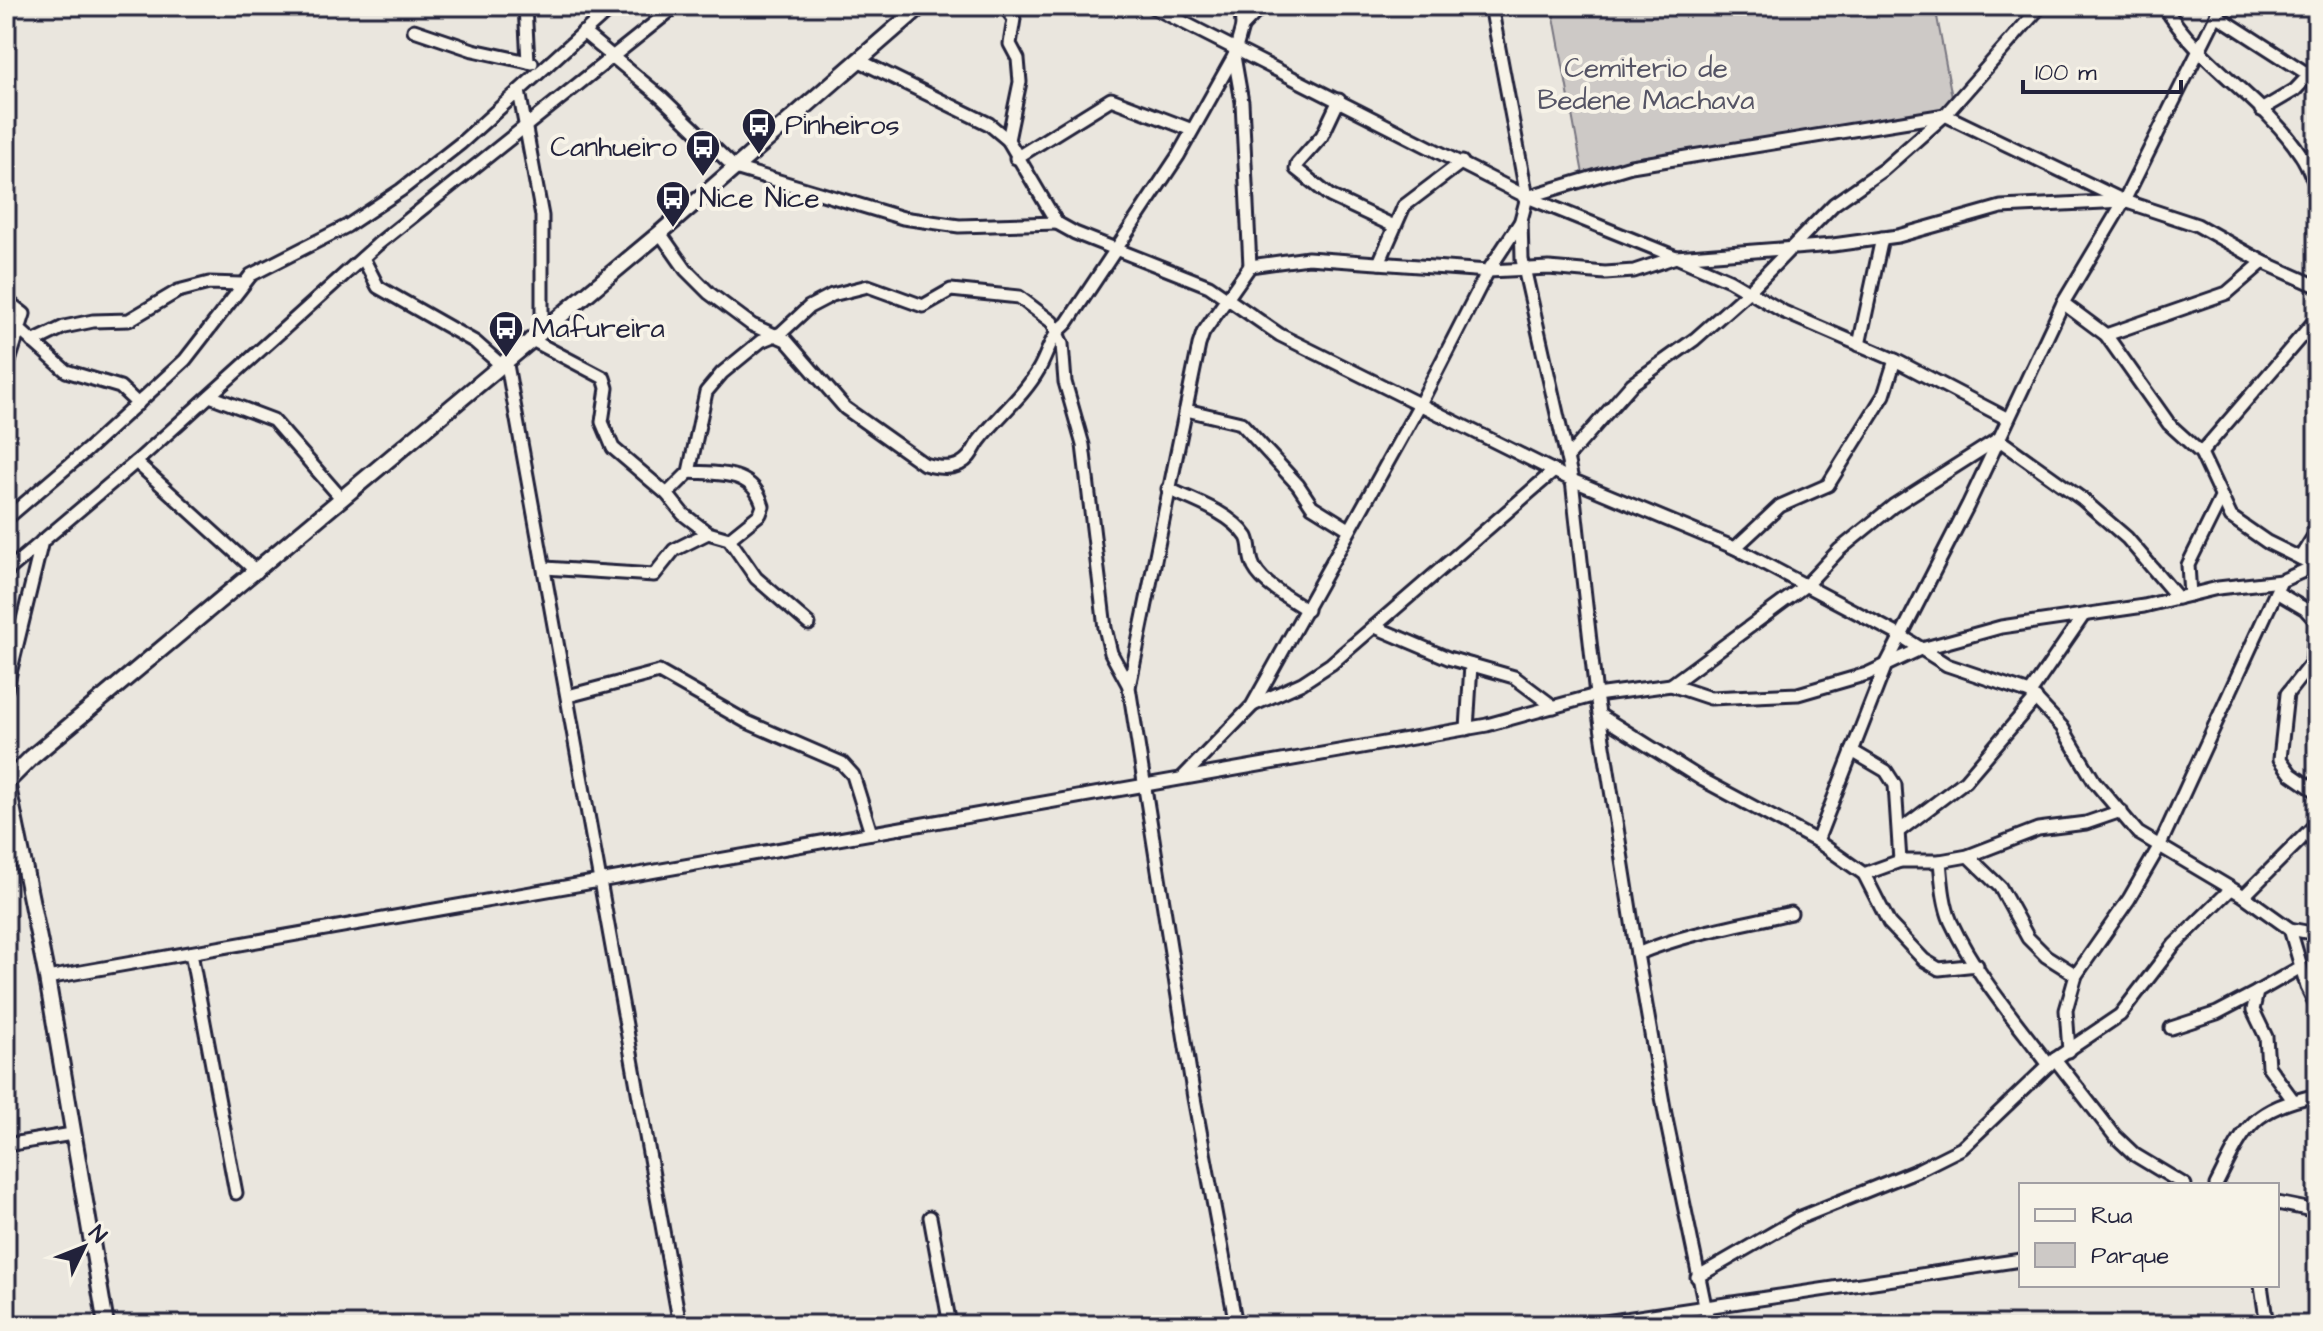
<svg xmlns="http://www.w3.org/2000/svg" width="2323" height="1331" font-family="'Architects Daughter',sans-serif">
  <style>
    .green { fill: #cdc9c6; stroke: #787680; stroke-width: 2 }
    .lines { fill: none; stroke-linecap: round; stroke-linejoin: round }
    .minor-casing { stroke: #22223b; stroke-width: 17 }
    .major-casing { stroke: #22223b; stroke-width: 20 }
    .minor { stroke: #f7f3e8; stroke-width: 11 }
    .major { stroke: #f7f3e8; stroke-width: 14 }
    .labels { text-anchor: middle; dominant-baseline: central; stroke-width: 8; stroke-linejoin: round; paint-order: stroke }
    .park-label { font-size: 28px; fill: #555465; stroke: #f7f3e8 }
    .poi-label { font-size: 28px; fill: #22223b; stroke: #f7f3e8; text-anchor: start }
  </style>
  <rect width="100%" height="100%" fill="#eae6de"/>
  <filter id="ink" filterUnits="userSpaceOnUse"><feTurbulence type="fractalNoise" baseFrequency=".0125" numOctaves="2"/><feDisplacementMap in="SourceGraphic" scale="16" xChannelSelector="R" yChannelSelector="G"/><feConvolveMatrix kernelMatrix="1 2 1 2 8 2 1 2 1" color-interpolation-filters="sRGB"/></filter>
  <g filter="url(#ink)">
    <polygon class="green" points="1552,6 1935,6 1954,108 1583,174"/>
    <g class="lines">
      <g class="minor-casing">
        <g id="minor">
          <polyline points="525,6 528,62 532,63"/>
          <polyline points="1004,6 1014,19 1010,44 1018,59 1020,82 1008,140"/>
          <polyline points="1151,6 1527,197 1676,257 1833,245 1898,236 2001,207 2124,201"/>
          <polyline points="1491,6 1527,197 1521,220 1522,259 1572,480 1596,695 1637,954 1665,1114 1709,1325"/>
          <path d="M2164,6C2199,65 2264,98 2301,155C2308,165 2312,178 2317,188"/>
          <polyline points="2216,15 2317,80"/>
          <polyline points="1242,27 1262,6"/>
          <polyline points="414,30 473,50 528,62"/>
          <polyline points="583,32 661,97 735,168 903,218 959,226 1057,223"/>
          <polyline points="1234,56 1242,102 1250,266"/>
          <polyline points="860,61 989,124 1008,140 1057,223 1075,233 1209,286 1280,335 1572,480 1735,548 1901,636 1947,665 2030,693 2062,727 2094,781 2138,833 2244,896 2290,929 2317,934"/>
          <polyline points="519,91 542,216 542,329"/>
          <polyline points="1339,100 1322,136 1297,164 1296,169 1330,196 1394,226"/>
          <polyline points="2261,110 2295,90 2317,67"/>
          <polyline points="1016,158 1111,99 1192,130"/>
          <polyline points="1527,197 1631,166 1945,115 2124,201 2197,225 2263,262 2317,286"/>
          <path d="M660,233L686,270L709,293L752,325L786,340L845,408L924,464C935,467 949,470 960,464C971,458 973,450 979,441C998,416 1023,397 1039,369C1050,349 1049,338 1067,323L1178,156L1234,56L1242,27L1241,6"/>
          <polyline points="363,258 378,287 475,342 500,364"/>
          <polyline points="1379,263 1404,206 1462,162"/>
          <polyline points="6,300 24,314 6,371"/>
          <polyline points="2063,303 2106,335 2169,424 2201,453 2231,517 2267,542 2314,565"/>
          <polyline points="21,331 66,371 120,387 138,404"/>
          <polyline points="2106,335 2227,293 2263,262"/>
          <polyline points="530,339 604,378 607,388 602,422 613,448 667,494 683,514 708,533 729,539 756,578 809,624"/>
          <polyline points="33,342 64,327 93,321 129,320 178,291 209,283 241,284"/>
          <polyline points="1859,345 1882,238"/>
          <polyline points="506,359 680,1325"/>
          <polyline points="210,396 273,420 342,499"/>
          <polyline points="1186,410 1241,423 1298,485 1312,506 1349,529"/>
          <polyline points="2201,453 2317,318"/>
          <polyline points="1567,458 1632,384 1695,339 1748,292 1834,204 1884,169 1945,115 2041,6"/>
          <polyline points="136,462 257,572"/>
          <path d="M689,472C721,474 753,470 763,506L760,514L729,539"/>
          <path d="M1168,489C1193,500 1231,513 1247,537C1251,545 1249,553 1252,562C1258,583 1290,598 1307,610"/>
          <polyline points="667,494 689,472 706,392 722,373 761,341 781,333 809,307 832,295 868,286 923,306 951,290 1019,297 1052,322 1062,344 1065,382 1083,445 1105,628 1111,653 1129,686"/>
          <polyline points="6,519 87,450 185,360 251,275 347,226 401,190 461,143 613,6"/>
          <polyline points="1735,548 1780,506 1828,485 1884,395 1895,360"/>
          <polyline points="2300,558 2317,531"/>
          <polyline points="545,568 654,575 674,550 708,533"/>
          <polyline points="6,572 136,462 378,244 676,6"/>
          <polyline points="2278,593 2305,609 2316,621 2312,662 2287,694 2280,759 2291,774 2317,792"/>
          <polyline points="2190,595 2188,565 2221,498"/>
          <polyline points="1375,627 1448,658 1514,677 1554,707"/>
          <polyline points="1671,685 1806,585 1839,550 1893,506 1998,439 2082,499 2127,538 2178,598"/>
          <polyline points="6,690 42,541"/>
          <polyline points="2030,693 2083,616"/>
          <polyline points="568,696 659,672 747,722 842,763 853,775 871,833"/>
          <polyline points="1253,705 1302,683 1331,664 1554,471"/>
          <polyline points="1601,716 1703,780 1817,841 1864,874 1889,923 1924,960 1939,969 1977,965"/>
          <polyline points="1467,729 1471,665"/>
          <polyline points="1852,751 1886,771 1895,785 1900,861"/>
          <polyline points="1183,777 1252,706 1420,404 1488,271 1521,221"/>
          <polyline points="1899,831 1965,781 2036,698"/>
          <polyline points="1817,841 1885,667 1968,505 2063,303 2124,201 2221,6"/>
          <polyline points="1968,856 2000,887 2028,938 2046,956 2076,975"/>
          <path d="M1940,861C1942,882 1943,903 1951,922C1975,974 2015,1020 2049,1065"/>
          <polyline points="1864,874 1900,861 1940,861 1968,856 2038,829 2086,823 2121,811"/>
          <polyline points="2244,896 2317,823"/>
          <polyline points="2290,929 2307,987 2317,1007"/>
          <polyline points="191,953 236,1193"/>
          <path d="M1637,954C1687,933 1739,925 1791,913"/>
          <polyline points="47,978 1487,725 1596,695 1671,685 1710,698 1798,694 1867,674 1918,650 2001,627 2144,606 2218,588 2281,581 2317,565"/>
          <polyline points="2171,1028 2217,1013 2257,992"/>
          <polyline points="2069,1051 2066,1010 2076,975 2129,899 2159,847 2281,581"/>
          <polyline points="2055,1059 2115,1136 2135,1155 2185,1185"/>
          <polyline points="2293,1100 2268,1066 2266,1037 2253,1010 2257,992 2301,967"/>
          <polyline points="6,1145 72,1134"/>
          <path d="M2216,1185C2245,1127 2250,1110 2317,1095"/>
          <polyline points="2277,1203 2317,1211"/>
          <polyline points="930,1217 950,1325"/>
          <polyline points="1697,1277 1799,1218 1918,1170 1962,1148 2055,1059 2120,1015 2174,945 2231,889"/>
          <polyline points="2261,1285 2267,1325"/>
          <polyline points="1236,1325 1194,1098 1129,687 1199,345 1203,333 1250,266 1308,258 1488,271 1549,268 1605,273 1634,271 1676,257 1729,280 1784,312 1895,360 2008,419"/>
          <polyline points="1585,1325 2021,1260"/>
        </g>
      </g>
      <g class="major-casing">
        <g id="major">
          <polyline points="7,782 47,978 106,1325"/>
          <polyline points="6,783 32,757 660,233 921,6"/>
        </g>
      </g>
      <use href="#minor" class="minor"/>
      <use href="#major" class="major"/>
    </g>
  </g>
  <defs>
    <g id="bus-pin" transform="scale(1.8)"><path d="M0 17L-7.5 6A9.5 9.5 0 1 1 7.5 6Z" fill="#22223b" stroke="#f7f3e8"/><path d="M-5-6H5V4H4V6H2V4H-2V6H-4V4H-5ZM-3.5-4V0h7V-4ZM-3.5 1.2v1.5H-2V1.2ZM2 1.2v1.5H3.5V1.2Z" fill="#fff"/></g>
  </defs>
  <g fill-rule="evenodd">
    <use href="#bus-pin" x="759" y="125"/>
    <use href="#bus-pin" x="703" y="147"/>
    <use href="#bus-pin" x="673" y="198"/>
    <use href="#bus-pin" x="506" y="328"/>
  </g>
  <g class="labels">
    <g class="park-label">
      <text x="1646" y="68">Cemiterio de<tspan x="1646" dy="32">Bedene Machava</tspan></text>
    </g>
    <g class="poi-label">
      <text x="785" y="125">Pinheiros</text>
      <text x="677" y="147" text-anchor="end">Canhueiro</text>
      <text x="699" y="198">Nice Nice</text>
      <text x="532" y="328">Mafureira</text>
    </g>
  </g>
  <rect width="2323" height="1331" fill="none" stroke="#f7f3e8" stroke-width="32"/>
  <rect x="16" y="16" width="2291" height="1299" fill="none" stroke="#22223b" stroke-width="3" filter="url(#ink)"/>
  <rect x="2019" y="1183" width="260" height="104" fill="#f7f3e8" stroke="#a29fa3" stroke-width="2"/>
  <rect x="2035" y="1209" width="40" height="12" fill="#f7f3e8" stroke="#a29fa3" stroke-width="2"/>
  <text x="2091" y="1223" font-size="24" fill="#22223b">Rua</text>
  <rect x="2035" y="1243" width="40" height="24" fill="#cdc9c6" stroke="#a29fa3" stroke-width="2"/>
  <text x="2091" y="1263" font-size="24" fill="#22223b">Parque</text>
  <g transform="translate(84 1247) rotate(47)" stroke="#f7f3e8" stroke-width="6" paint-order="stroke">
  <path d="M0-6L14 30L0 20L-14 30Z" fill="#22223b"/>
  <text y="-12" font-size="22" font-weight="bold" text-anchor="middle" fill="#22223b">N</text>
  </g>
  <path d="M2023 80v12h158v-12" fill="none" stroke="#22223b" stroke-width="4"/>
  <text x="2035" y="80" font-size="24" fill="#22223b" stroke="#f7f3e8" stroke-width="6" paint-order="stroke">100 m</text>
</svg>
